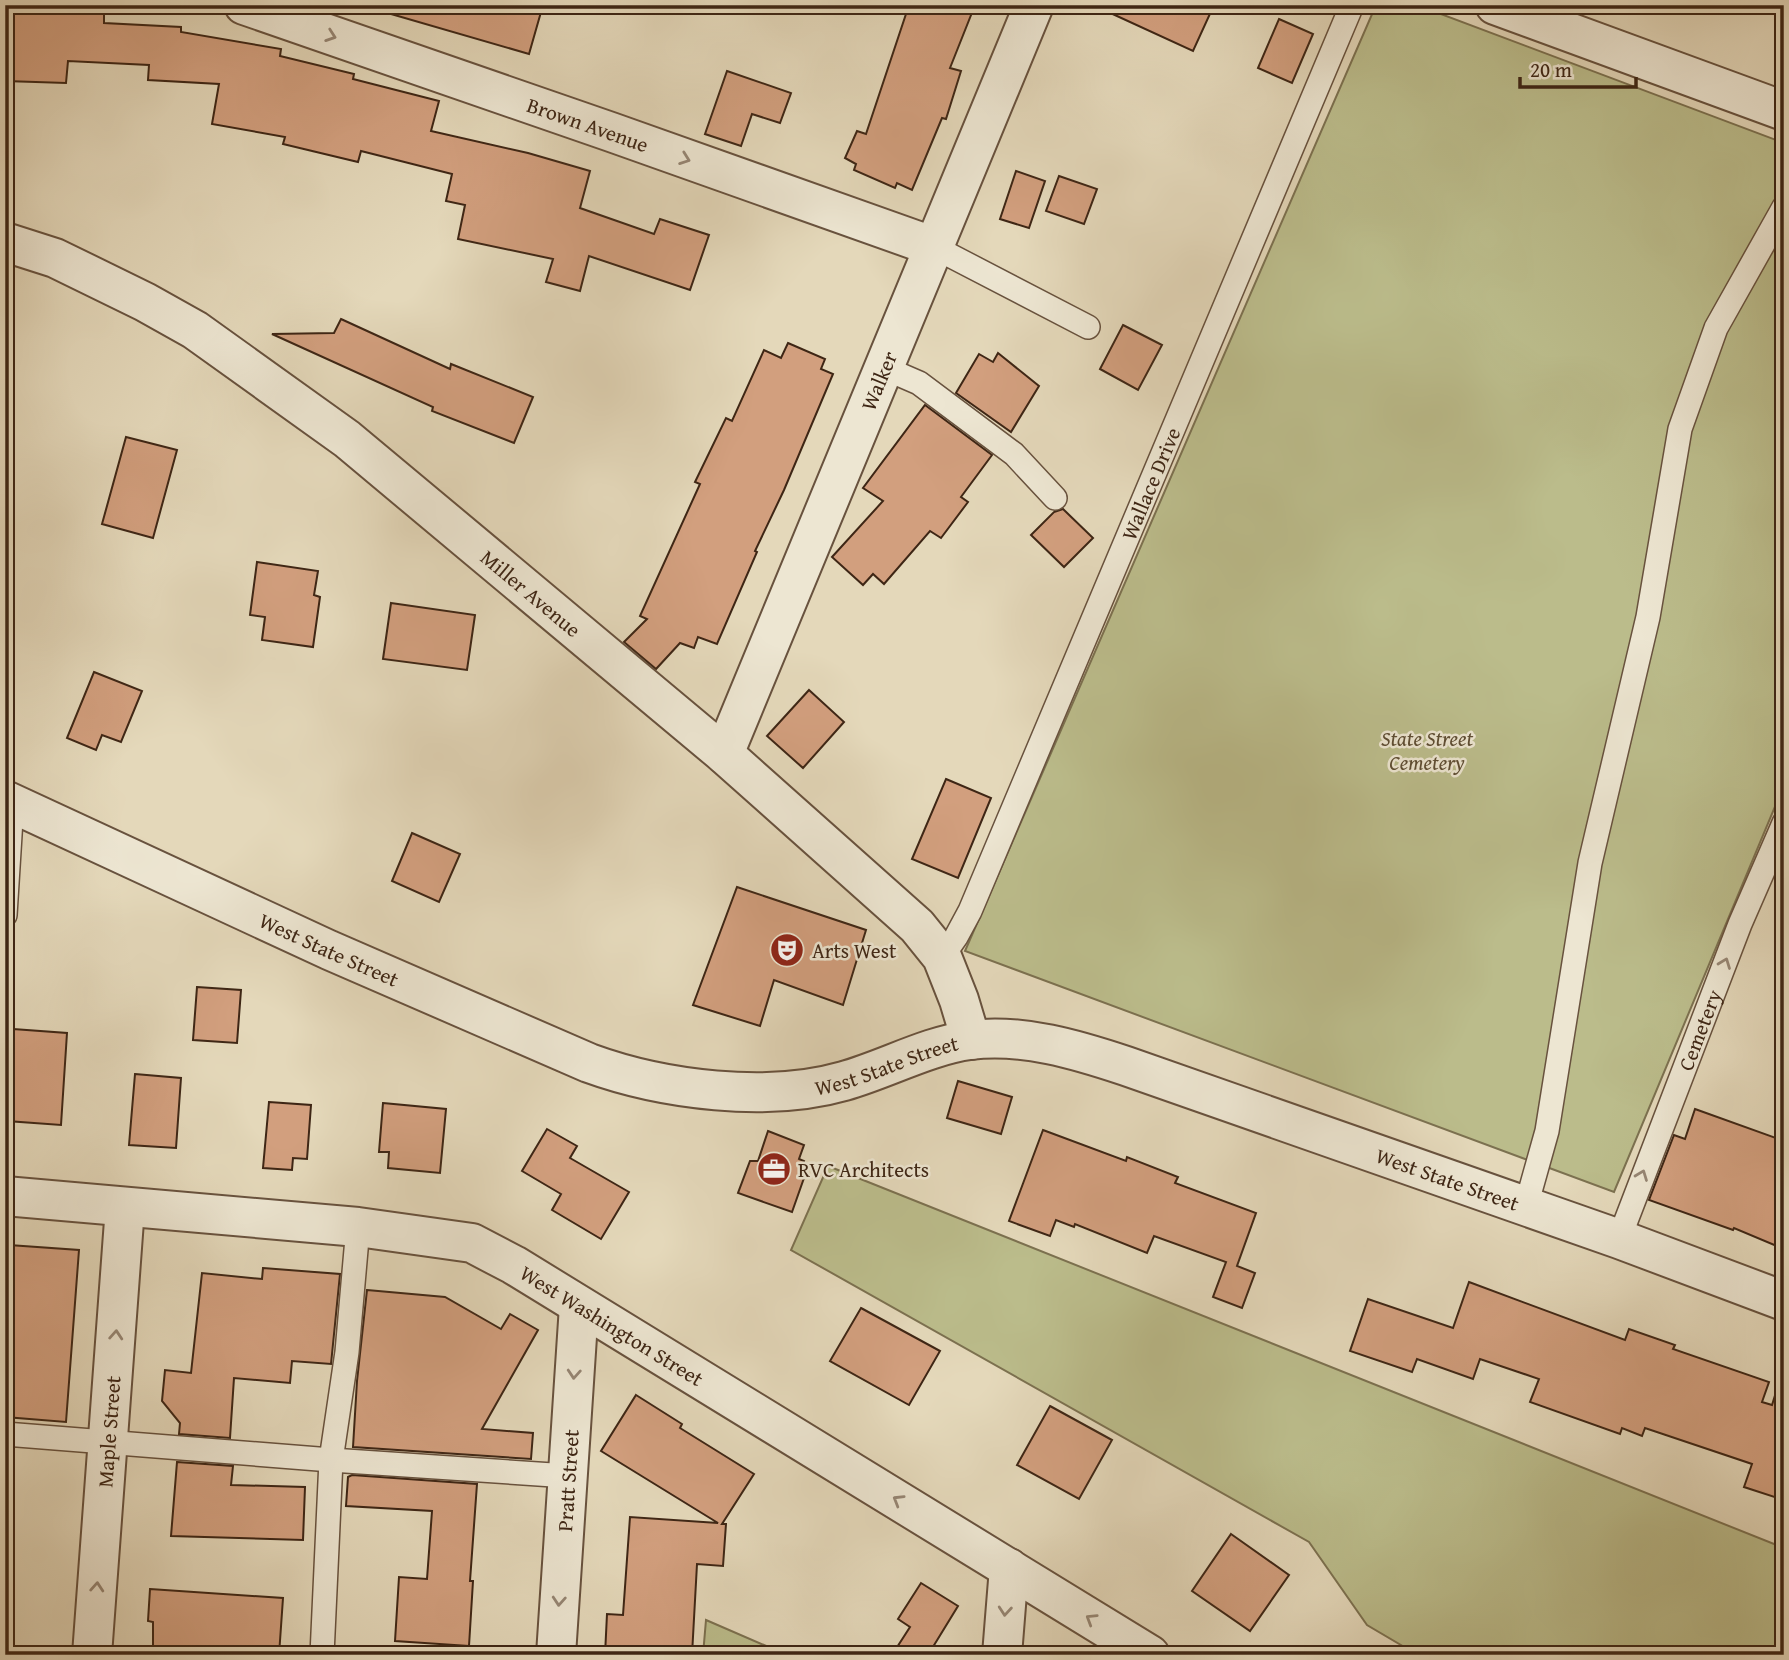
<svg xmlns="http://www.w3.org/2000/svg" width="1789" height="1660" font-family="'Gentium Book Plus',serif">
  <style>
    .green { fill: #bbbc8b; stroke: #7c7150; stroke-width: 2 }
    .building { fill: #d29f7e; stroke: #3e2615; stroke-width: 2 }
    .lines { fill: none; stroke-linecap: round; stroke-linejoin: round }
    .service-casing { stroke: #68523e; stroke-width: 26 }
    .minor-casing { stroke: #68523e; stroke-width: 42 }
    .tertiary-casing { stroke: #68523e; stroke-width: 42 }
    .service { stroke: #ede6d2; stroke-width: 23 }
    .minor { stroke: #ede6d2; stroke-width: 38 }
    .tertiary { stroke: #ede6d2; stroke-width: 38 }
    .oneway { stroke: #968674 }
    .labels { text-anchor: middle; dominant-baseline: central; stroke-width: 5; stroke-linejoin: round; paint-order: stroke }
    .street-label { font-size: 21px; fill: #3e2615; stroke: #ede6d2 }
    .park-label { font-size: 21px; font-style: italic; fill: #5d4c32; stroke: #ede6d2 }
    .poi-label { font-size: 21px; fill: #3e2615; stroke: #ede6d2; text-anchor: start }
  </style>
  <rect width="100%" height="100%" fill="#e4d8ba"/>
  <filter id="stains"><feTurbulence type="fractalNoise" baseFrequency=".00286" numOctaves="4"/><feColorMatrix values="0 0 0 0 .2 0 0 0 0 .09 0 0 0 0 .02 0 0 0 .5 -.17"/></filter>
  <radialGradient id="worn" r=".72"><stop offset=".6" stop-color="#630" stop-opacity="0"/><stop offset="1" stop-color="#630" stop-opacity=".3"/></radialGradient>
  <g class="green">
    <polygon points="1376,5 1417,5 1784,143 1784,785 1614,1192 965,951"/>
    <polygon points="828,1166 1784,1548 1784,1638 1778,1655 1418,1655 1367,1625 1309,1542 791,1250"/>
    <polygon points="706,1620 787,1655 703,1655"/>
  </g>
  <g class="building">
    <polygon points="392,5 543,5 529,54 391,14"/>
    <polygon points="909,5 975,5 950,68 961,71 946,119 942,118 912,190 897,183 895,188 854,170 856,164 845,158 857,131 866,134"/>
    <polygon points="1093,5 1214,5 1193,51"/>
    <polygon points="73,6 104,8 104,23 181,27 181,32 281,49 280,56 354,74 353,79 439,101 431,131 528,153 590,171 580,208 654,234 660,219 709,235 690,290 589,256 580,291 546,282 553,259 458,239 465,205 446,201 452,174 361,151 358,162 283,144 285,137 212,124 219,84 148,80 149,65 68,61 66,83 5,81 5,7 73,8"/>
    <polygon points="1279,19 1313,34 1292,83 1258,68"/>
    <polygon points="727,71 791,93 780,123 752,114 741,146 705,134"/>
    <polygon points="1016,171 1045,181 1029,228 1000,219"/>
    <polygon points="1059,176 1097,189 1084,224 1046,211"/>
    <polygon points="341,319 450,369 451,364 533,397 514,443 432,411 433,407 272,334 334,333"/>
    <polygon points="1123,325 1162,345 1138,390 1100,369"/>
    <polygon points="788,343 825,359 821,369 833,374 784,490 755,551 757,552 717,644 698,637 694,648 680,643 656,669 624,642 647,619 640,616 700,484 695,482 726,418 732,421 764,350 781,358"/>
    <polygon points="998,353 1039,386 1011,432 956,393 979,354 993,362"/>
    <polygon points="925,405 992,455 961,497 968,502 941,538 930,531 884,584 873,574 863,585 832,557 883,501 863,488"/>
    <polygon points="126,437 177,450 153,538 102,524"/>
    <polygon points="1063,509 1093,538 1064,567 1031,535 1054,512"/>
    <polygon points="257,562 318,571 314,595 320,597 313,647 262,640 265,617 250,615"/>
    <polygon points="391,603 475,615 467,670 383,659"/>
    <polygon points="94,672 142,691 121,742 102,735 96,750 67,738"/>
    <polygon points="809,690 844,722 803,768 767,736"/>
    <polygon points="946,779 991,798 958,878 912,859"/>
    <polygon points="412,833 460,854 439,902 392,881"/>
    <polygon points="737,887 866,930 843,1005 774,980 760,1026 693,1005"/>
    <polygon points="197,987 241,990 237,1043 193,1040"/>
    <polygon points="13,1029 67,1033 61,1125 7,1121"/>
    <polygon points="135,1074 181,1078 176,1148 129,1145"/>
    <polygon points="958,1081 1012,1097 1001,1134 947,1118"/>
    <polygon points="269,1102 311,1105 307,1159 293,1158 292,1170 263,1168"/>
    <polygon points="383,1103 446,1109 440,1173 388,1168 389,1152 379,1152"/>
    <polygon points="1695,1109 1784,1141 1784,1249 1734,1228 1733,1230 1649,1200 1674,1135 1685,1139"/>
    <polygon points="547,1129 577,1146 570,1158 629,1192 601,1239 552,1210 561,1194 522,1171"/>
    <polygon points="1043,1130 1126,1161 1127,1157 1178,1177 1175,1183 1256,1213 1237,1266 1255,1273 1242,1308 1213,1297 1226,1262 1154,1236 1147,1253 1075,1224 1074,1227 1056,1220 1050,1236 1009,1221"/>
    <polygon points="768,1131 804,1145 799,1159 804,1161 799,1177 804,1178 792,1212 738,1193 750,1161 758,1161"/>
    <polygon points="9,1245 79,1250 66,1422 5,1417 5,1289"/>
    <polygon points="263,1268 340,1274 331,1364 292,1361 290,1383 234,1378 230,1438 179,1434 180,1423 162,1401 165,1370 191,1373 202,1273 262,1279"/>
    <polygon points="1469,1282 1625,1340 1629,1329 1675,1345 1673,1349 1769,1382 1762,1402 1772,1405 1778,1386 1784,1387 1784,1500 1744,1487 1752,1464 1645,1428 1642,1436 1622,1428 1620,1434 1530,1402 1539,1379 1480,1359 1473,1379 1417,1359 1412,1372 1350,1351 1368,1299 1453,1328"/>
    <polygon points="367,1290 445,1297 501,1329 510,1314 538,1330 482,1429 533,1433 531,1459 353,1447 357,1381"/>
    <polygon points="861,1308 940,1351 909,1405 830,1361"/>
    <polygon points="636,1395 682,1424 680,1428 754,1474 722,1524 726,1524 723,1566 697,1564 692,1655 605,1655 607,1614 623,1615 630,1517 718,1523 601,1451"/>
    <polygon points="1050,1406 1112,1440 1079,1499 1017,1465"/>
    <polygon points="177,1462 233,1466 231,1485 305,1487 303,1540 171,1536"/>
    <polygon points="352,1475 477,1484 470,1581 473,1581 469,1646 395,1641 399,1577 427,1579 432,1511 346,1506 348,1477"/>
    <polygon points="1231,1534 1289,1575 1250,1631 1192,1591"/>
    <polygon points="921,1583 958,1606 928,1655 892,1655 910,1627 898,1619"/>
    <polygon points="150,1589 283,1598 279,1655 153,1655 153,1622 148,1621"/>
  </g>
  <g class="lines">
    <g class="service-casing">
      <g id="service">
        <polyline points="932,246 1088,327"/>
        <polyline points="882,367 919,383 1014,454 1055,498"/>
        <polyline points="5,915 12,803"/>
        <path id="s1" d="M942,957L956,937L970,911L1352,5"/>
        <polyline points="1526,1206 1547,1131 1590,863 1648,617 1680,429 1716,328 1784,207"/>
        <path id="s2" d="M1619,1239L1740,924L1784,823"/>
        <polyline points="5,1434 331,1460 568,1476"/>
        <polyline points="322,1655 331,1460 347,1352 358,1227"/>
      </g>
    </g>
    <g class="minor-casing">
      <g id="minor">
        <path id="s3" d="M244,5L611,132L932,246"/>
        <polyline points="1495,5 1784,111"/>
        <path id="s4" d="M5,242L55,258L145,302L195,330L347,439L724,754L917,926L942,957L959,1000L971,1040"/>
        <path id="s5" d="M724,754L1034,5"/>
        <path id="s6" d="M5,1196L358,1227L472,1243L514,1265L1150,1655"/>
        <path id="s7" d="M92,1655L125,1207"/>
        <path id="s8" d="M556,1655L579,1306"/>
        <polyline points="1002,1655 1009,1568"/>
      </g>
    </g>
    <g class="tertiary-casing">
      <g id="tertiary">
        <path id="s9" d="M5,800L329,950L589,1063C663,1090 768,1103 844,1081C886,1069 927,1046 970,1040C1022,1033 1078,1050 1126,1066L1619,1239L1784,1301"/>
      </g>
    </g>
    <use href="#service" class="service"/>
    <use href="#minor" class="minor"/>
    <use href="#tertiary" class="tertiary"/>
  </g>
  <defs><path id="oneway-chevron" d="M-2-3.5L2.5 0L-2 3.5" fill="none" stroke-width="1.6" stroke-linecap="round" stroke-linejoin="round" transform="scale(1.75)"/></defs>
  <g class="oneway">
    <use href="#oneway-chevron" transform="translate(331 36) rotate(19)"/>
    <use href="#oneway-chevron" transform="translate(685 159) rotate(20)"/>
    <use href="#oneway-chevron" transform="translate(1725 963) rotate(-69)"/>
    <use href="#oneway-chevron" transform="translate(1642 1175) rotate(-69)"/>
    <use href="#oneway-chevron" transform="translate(116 1335) rotate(-86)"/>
    <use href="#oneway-chevron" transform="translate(574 1374) rotate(94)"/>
    <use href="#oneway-chevron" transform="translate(898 1500) rotate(-149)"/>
    <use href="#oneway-chevron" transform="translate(97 1587) rotate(-86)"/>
    <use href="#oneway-chevron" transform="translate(559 1601) rotate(94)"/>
    <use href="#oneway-chevron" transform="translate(1005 1611) rotate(95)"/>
    <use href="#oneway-chevron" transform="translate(1091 1619) rotate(-148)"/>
  </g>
  <defs>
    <g id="theatre-disc" transform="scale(1.75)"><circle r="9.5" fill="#8f2418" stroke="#ede6d2"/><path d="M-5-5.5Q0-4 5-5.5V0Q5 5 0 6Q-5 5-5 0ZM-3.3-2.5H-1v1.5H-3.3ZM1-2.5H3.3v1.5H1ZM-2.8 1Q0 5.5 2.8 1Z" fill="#fff"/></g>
    <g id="office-disc" transform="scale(1.75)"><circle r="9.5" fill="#8f2418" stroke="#ede6d2"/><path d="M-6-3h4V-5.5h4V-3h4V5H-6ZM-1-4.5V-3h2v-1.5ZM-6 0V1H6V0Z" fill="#fff"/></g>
  </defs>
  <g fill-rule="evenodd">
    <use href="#theatre-disc" x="787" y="950"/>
    <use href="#office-disc" x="774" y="1169"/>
  </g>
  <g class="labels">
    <g class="street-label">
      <text stroke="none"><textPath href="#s3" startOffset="364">Brown Avenue</textPath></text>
      <text stroke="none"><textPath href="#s5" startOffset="404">Walker</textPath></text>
      <text stroke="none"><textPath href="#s1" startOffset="518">Wallace Drive</textPath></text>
      <text stroke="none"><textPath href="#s4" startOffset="637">Miller Avenue</textPath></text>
      <text stroke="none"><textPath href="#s9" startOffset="357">West State Street</textPath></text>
      <text stroke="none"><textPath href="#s2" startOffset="224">Cemetery</textPath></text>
      <text stroke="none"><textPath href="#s9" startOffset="945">West State Street</textPath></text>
      <text stroke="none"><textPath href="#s9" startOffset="1533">West State Street</textPath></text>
      <text stroke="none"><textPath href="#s6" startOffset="632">West Washington Street</textPath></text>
      <text stroke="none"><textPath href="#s7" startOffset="224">Maple Street</textPath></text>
      <text stroke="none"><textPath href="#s8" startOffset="175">Pratt Street</textPath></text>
    </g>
    <g class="park-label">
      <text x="1427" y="738">State Street<tspan x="1427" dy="24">Cemetery</tspan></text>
    </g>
    <g class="poi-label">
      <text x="812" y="950">Arts West</text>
      <text x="798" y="1169">RVC Architects</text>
    </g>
  </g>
  <rect width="1789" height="1660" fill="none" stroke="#e4d8ba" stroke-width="28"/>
  <rect x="7" y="7" width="1775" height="1646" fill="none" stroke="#3e2615" stroke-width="3.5"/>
  <rect x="14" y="14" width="1761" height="1632" fill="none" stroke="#3e2615" stroke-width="2"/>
  <path d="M1520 77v10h116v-10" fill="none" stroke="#3e2615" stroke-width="3.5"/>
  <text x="1530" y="77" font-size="21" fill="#3e2615" stroke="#ede6d2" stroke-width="5" paint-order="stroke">20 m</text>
  <rect width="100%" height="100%" filter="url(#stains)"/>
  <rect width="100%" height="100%" fill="url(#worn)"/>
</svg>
